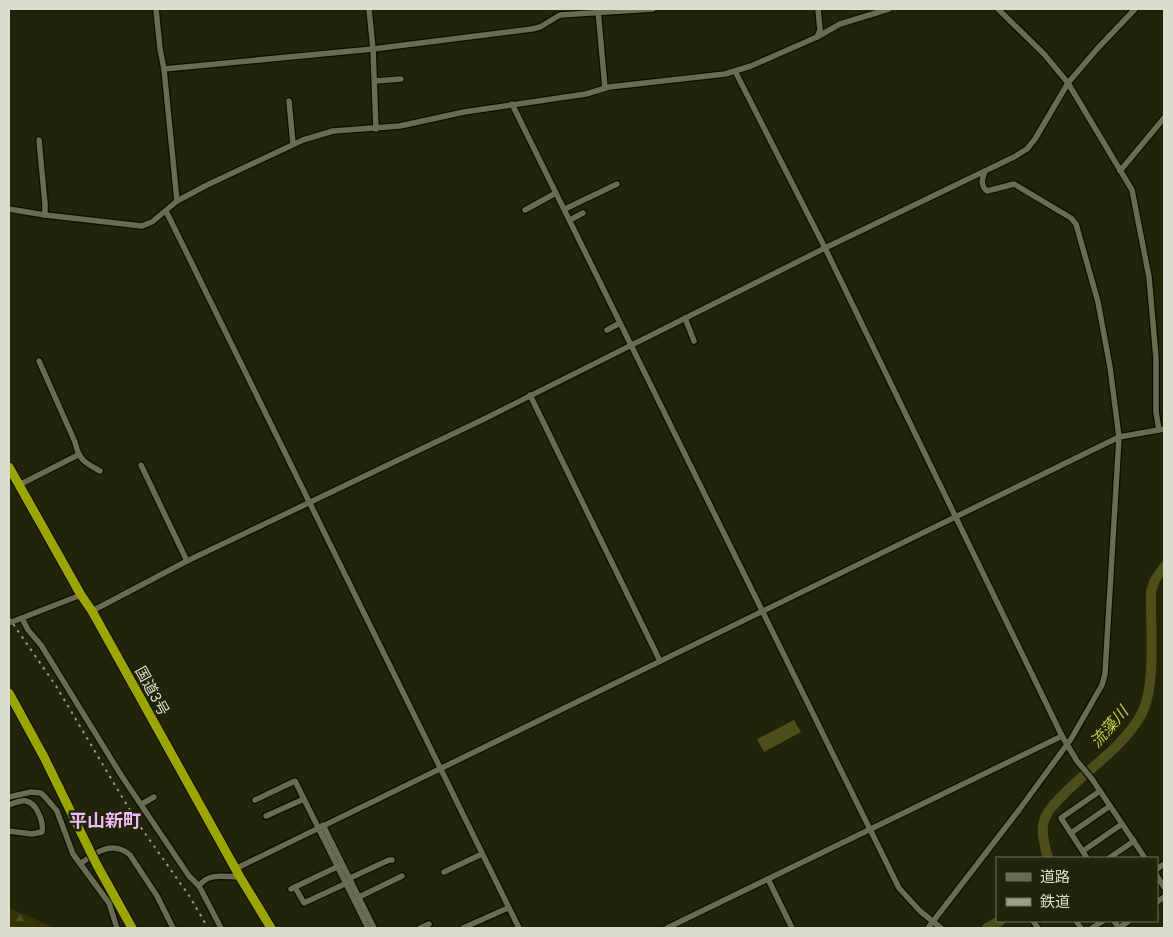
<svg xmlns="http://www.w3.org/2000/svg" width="1173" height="937" font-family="Roboto,'Noto Sans JP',sans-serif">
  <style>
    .forest { fill: url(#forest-firs) }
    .water { fill: #4b4f1a }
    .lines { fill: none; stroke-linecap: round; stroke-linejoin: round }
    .river { stroke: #4b4f1a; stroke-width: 10 }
    .minor-casing { stroke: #0c0d00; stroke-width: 8 }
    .highway-casing { stroke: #0c0d00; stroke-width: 11 }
    .minor { stroke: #696c50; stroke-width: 5.5 }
    .highway { stroke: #9ca404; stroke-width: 9 }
    .rail { stroke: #9b9d89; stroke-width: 2; stroke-dasharray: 2.5 5; stroke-linecap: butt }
    .highway-bridge-casing { stroke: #0c0d00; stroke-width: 11; stroke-linecap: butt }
    .highway-bridge { stroke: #9ca404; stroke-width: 9 }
    .labels { text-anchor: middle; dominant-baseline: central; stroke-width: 5; stroke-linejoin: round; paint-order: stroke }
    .street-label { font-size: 15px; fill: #dbddcd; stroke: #22240a }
    .water-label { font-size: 16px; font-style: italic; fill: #c3cd48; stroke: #22240a }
    .quarter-label { font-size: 18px; font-weight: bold; fill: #f0baf6; stroke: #22240a }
  </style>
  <defs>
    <pattern id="forest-firs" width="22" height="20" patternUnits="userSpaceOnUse" patternTransform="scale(1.25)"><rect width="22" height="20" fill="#313403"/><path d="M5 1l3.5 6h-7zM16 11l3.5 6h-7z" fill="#4e5127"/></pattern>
  </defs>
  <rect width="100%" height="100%" fill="#22240a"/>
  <polygon class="forest" points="9,908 55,928 9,928"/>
  <polygon class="water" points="794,720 801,732 764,752 757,739"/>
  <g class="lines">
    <g class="river">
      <path d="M1048,858C1045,848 1042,836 1043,825C1045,812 1056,802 1064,794C1089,768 1123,747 1141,715C1157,686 1150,625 1151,591L1155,580L1164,567"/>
      <polyline points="987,928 1000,921"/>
    </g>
    <g class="minor-casing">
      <g id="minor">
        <polyline points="156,9 160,49 164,69 177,201"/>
        <polyline points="369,9 373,49 376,129"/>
        <polyline points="998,9 1044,54 1068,83 1132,190 1149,277 1156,358 1156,412 1159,430"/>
        <polyline points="598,10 605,88"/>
        <polyline points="817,37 820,30 818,9"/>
        <polyline points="164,69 373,49 532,29 540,27 560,15 653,9"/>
        <polyline points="735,71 825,248 1062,736 1077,761 1092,779 1145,858"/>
        <polyline points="375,81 401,79"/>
        <polyline points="289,101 293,144"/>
        <polyline points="512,104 899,888 920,911 941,928"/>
        <polyline points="39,140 45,204 45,215"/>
        <polyline points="1120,171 1164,118"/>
        <polyline points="9,209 45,215 142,226 152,222 177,201 207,185 303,140 333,131 400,126 464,112 586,94 609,87 725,74 751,66 817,37 840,24 889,9"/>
        <polyline points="565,209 617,184"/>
        <polyline points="525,210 556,193"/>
        <polyline points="166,211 519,928"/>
        <polyline points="570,220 583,213"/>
        <polyline points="685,318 694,341"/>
        <polyline points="607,330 620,323"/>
        <path d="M39,361L75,442C79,460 84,462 100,471"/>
        <polyline points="530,395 660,661"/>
        <polyline points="141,465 187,561"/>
        <polyline points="19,485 78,455"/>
        <polyline points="92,611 187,561 482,420 825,248 1014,157 1027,149 1035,139 1068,83 1097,49 1135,9"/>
        <polyline points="22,618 28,630 41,645 121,775 189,876 199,886"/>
        <polyline points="9,623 81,595"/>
        <polyline points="9,797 31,792 41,793 46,798 57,811 73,854 109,903 117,928"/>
        <polyline points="255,800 295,781 368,928"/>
        <polyline points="142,804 154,797"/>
        <path d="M9,805C14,803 21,800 26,801C37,803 44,823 42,832L32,834L9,831"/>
        <polyline points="266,816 304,799"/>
        <polyline points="323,825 374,928"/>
        <polyline points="1071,833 1110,806"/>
        <polyline points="1083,851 1122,824"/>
        <polyline points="1087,858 1061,818 1100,791"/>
        <polyline points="1109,858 1134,841"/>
        <path d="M80,864C96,852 113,840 130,855L157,896L173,928"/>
        <polyline points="235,869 1119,437 1164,429"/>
        <polyline points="1157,869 1164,864"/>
        <polyline points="444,872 482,854"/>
        <polyline points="1157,876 1164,887"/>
        <polyline points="350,878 389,860 392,860"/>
        <polyline points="768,879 792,928"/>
        <polyline points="295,887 304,903 349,882"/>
        <polyline points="291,889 339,866"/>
        <polyline points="359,897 402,876"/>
        <polyline points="1157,902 1164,897"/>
        <polyline points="1033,921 1038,928"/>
        <polyline points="1076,921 1081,928"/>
        <polyline points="1114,921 1119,928"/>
        <path d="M221,928L199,886C209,872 224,877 240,877"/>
        <polyline points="420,928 429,924"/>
        <polyline points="463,928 508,908"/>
        <polyline points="667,928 1062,736"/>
        <path d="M928,928L1019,810L1071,739L1102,685L1105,674L1119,437L1110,367L1098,302L1076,224L1071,218L1014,184L987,191C980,185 982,180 985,171"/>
        <polyline points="1092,928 1103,921"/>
        <polyline points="1119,928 1129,921"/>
      </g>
    </g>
    <g class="highway-casing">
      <g id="highway">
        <polyline points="9,467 81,595 92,611 240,877 271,928"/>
        <polyline points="9,693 44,757 90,851"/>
        <polyline points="97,865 132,928"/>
      </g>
    </g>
    <use href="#minor" class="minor"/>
    <use href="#highway" class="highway"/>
    <polyline class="rail" points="9,618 56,686 137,822 190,897 208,928"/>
    <g class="highway-bridge-casing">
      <polyline id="highway-bridge" points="90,851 97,865"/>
    </g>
    <use href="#highway-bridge" class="highway-bridge"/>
  </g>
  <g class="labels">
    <g class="street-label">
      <text transform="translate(152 691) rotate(61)">国道3号</text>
    </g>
    <g class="water-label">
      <text transform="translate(1109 727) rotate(-49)">流藻川</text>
    </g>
    <g class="quarter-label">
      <text x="105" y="820">平山新町</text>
    </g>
  </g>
  <rect width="1173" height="937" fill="none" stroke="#dbddcd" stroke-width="20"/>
  <rect x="996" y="857" width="162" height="65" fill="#22240a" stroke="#6c6e58"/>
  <rect x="1006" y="873" width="25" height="8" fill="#696c50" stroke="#6c6e58"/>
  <text x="1040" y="882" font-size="15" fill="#dbddcd">道路</text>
  <rect x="1006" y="898" width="25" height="8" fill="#9b9d89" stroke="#6c6e58"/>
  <text x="1040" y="907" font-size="15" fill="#dbddcd">鉄道</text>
</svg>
